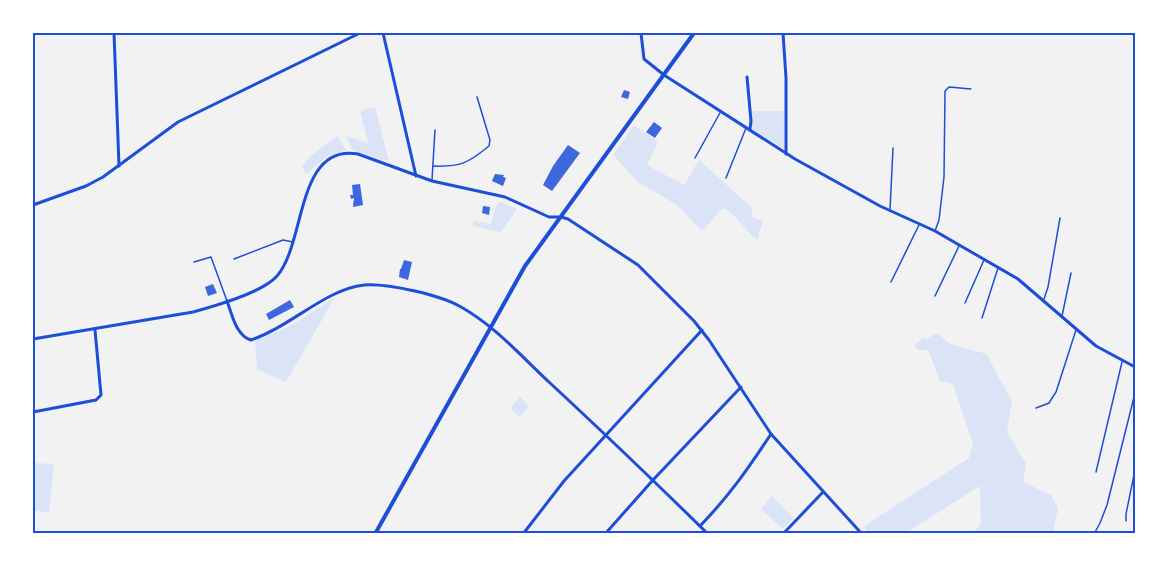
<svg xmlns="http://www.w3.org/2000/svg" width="1168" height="567" font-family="Mulish,sans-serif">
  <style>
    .green { fill: #dbe4f7 }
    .building { fill: #3d67dc }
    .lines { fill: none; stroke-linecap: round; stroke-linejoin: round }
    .service { stroke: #1d4ed8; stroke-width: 1.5 }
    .minor { stroke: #1d4ed8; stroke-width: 3 }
    .tertiary { stroke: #1d4ed8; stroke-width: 3 }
    .secondary { stroke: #1d4ed8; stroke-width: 4 }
    .neatline { fill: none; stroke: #1d4ed8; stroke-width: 2 }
  </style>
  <rect width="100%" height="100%" fill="#f2f2f2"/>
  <g class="green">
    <polygon points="375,107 389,162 352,150 346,136 368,143 360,111"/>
    <polygon points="752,111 784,111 784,149 752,129"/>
    <path d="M634,125L658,142L647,165L684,185L699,160L753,209L751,217L763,221L757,240C744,230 738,215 723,208L702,231L677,205L638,182L613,155Z"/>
    <path d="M338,136L346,151C327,153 319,163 306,175L302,166C312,153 324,145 338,136Z"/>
    <polygon points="500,201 517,209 501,232 472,226 474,221 491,224 495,208"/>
    <polygon points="335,297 286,382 257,369 255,341 292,325"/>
    <polygon points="937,333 950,344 987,354 998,377 1012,400 1007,431 1026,464 1023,482 1051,495 1058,508 1053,534 972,534 981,524 980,486 904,534 870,534 864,526 969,458 973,444 953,384 940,381 928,350 918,350 914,346 924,337 926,339"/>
    <polygon points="520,397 529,406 519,417 510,408"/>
    <polygon points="33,463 54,464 49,513 33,510"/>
    <polygon points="772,496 794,518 783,529 761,509"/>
  </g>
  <g class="building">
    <polygon points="624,90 630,92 628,99 621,97"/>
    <polygon points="654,122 662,128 655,138 646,132"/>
    <polygon points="568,145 580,153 552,191 543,185 553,166"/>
    <polygon points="495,174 504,175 503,177 506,178 503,186 492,181"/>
    <polygon points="360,184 363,205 353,207 354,198 351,199 350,195 353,195 352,185"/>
    <polygon points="483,206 490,207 489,215 482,213"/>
    <polygon points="404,260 412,262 408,280 399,277 400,269 401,269"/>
    <polygon points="213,284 217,293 208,296 205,287"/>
    <polygon points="290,300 294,307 269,320 266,314"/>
  </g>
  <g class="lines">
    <g class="service">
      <polyline points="695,158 721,111"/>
      <path d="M433,166C460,167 467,164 489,146L490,140L477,97"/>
      <polyline points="726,178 746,128"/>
      <polyline points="432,180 435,130"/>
      <polyline points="890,210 893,148"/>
      <polyline points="935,231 939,220 944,177 945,91 949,87 971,89"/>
      <polyline points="234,259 283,240 293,242"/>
      <polyline points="194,262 211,257 227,301"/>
      <polyline points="891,282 919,225"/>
      <polyline points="935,296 959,246"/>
      <polyline points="1044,299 1048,287 1060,218"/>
      <polyline points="965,303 984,260"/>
      <polyline points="1062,316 1071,273"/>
      <polyline points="982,318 998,268"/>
      <polyline points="1036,408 1049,403 1056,392 1076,330"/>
      <polyline points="1096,472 1122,362"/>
      <polyline points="1126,521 1126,514 1135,470"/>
      <polyline points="1094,534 1100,523 1107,505 1135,393"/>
    </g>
    <g class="minor">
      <polyline points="114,33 119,166"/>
      <polyline points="383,33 416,176"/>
      <polyline points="641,33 644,59 664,75 795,159 880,206 935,231 1018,279 1096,346 1135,367"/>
      <polyline points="783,33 786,78 786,154"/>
      <polyline points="747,77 751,121 750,129"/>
      <polyline points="33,205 86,186 103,177 178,122 360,33"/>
      <polyline points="561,217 568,219 638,265 694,321 709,340 771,434 862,534"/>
      <path d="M227,301C232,314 236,336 251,340C290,327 326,289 364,285C387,283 441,295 461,307C495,326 522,357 550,383C604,433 656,483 708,534"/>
      <polyline points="33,412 96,400 101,395 95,330"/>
      <path d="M700,526C729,496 748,469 771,434"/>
      <polyline points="523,534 564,481 702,330"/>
      <polyline points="605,534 653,480 741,387"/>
      <polyline points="783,534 823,492"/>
    </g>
    <path class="tertiary" d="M33,339L193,312C215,306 262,293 277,276C306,243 296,143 358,154L432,181L505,197L549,217H559"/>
    <polyline class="secondary" points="375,534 525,266 694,33"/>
  </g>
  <rect width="1168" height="567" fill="none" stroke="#ffffff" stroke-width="69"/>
  <rect x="34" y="34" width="1100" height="498" class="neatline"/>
</svg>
